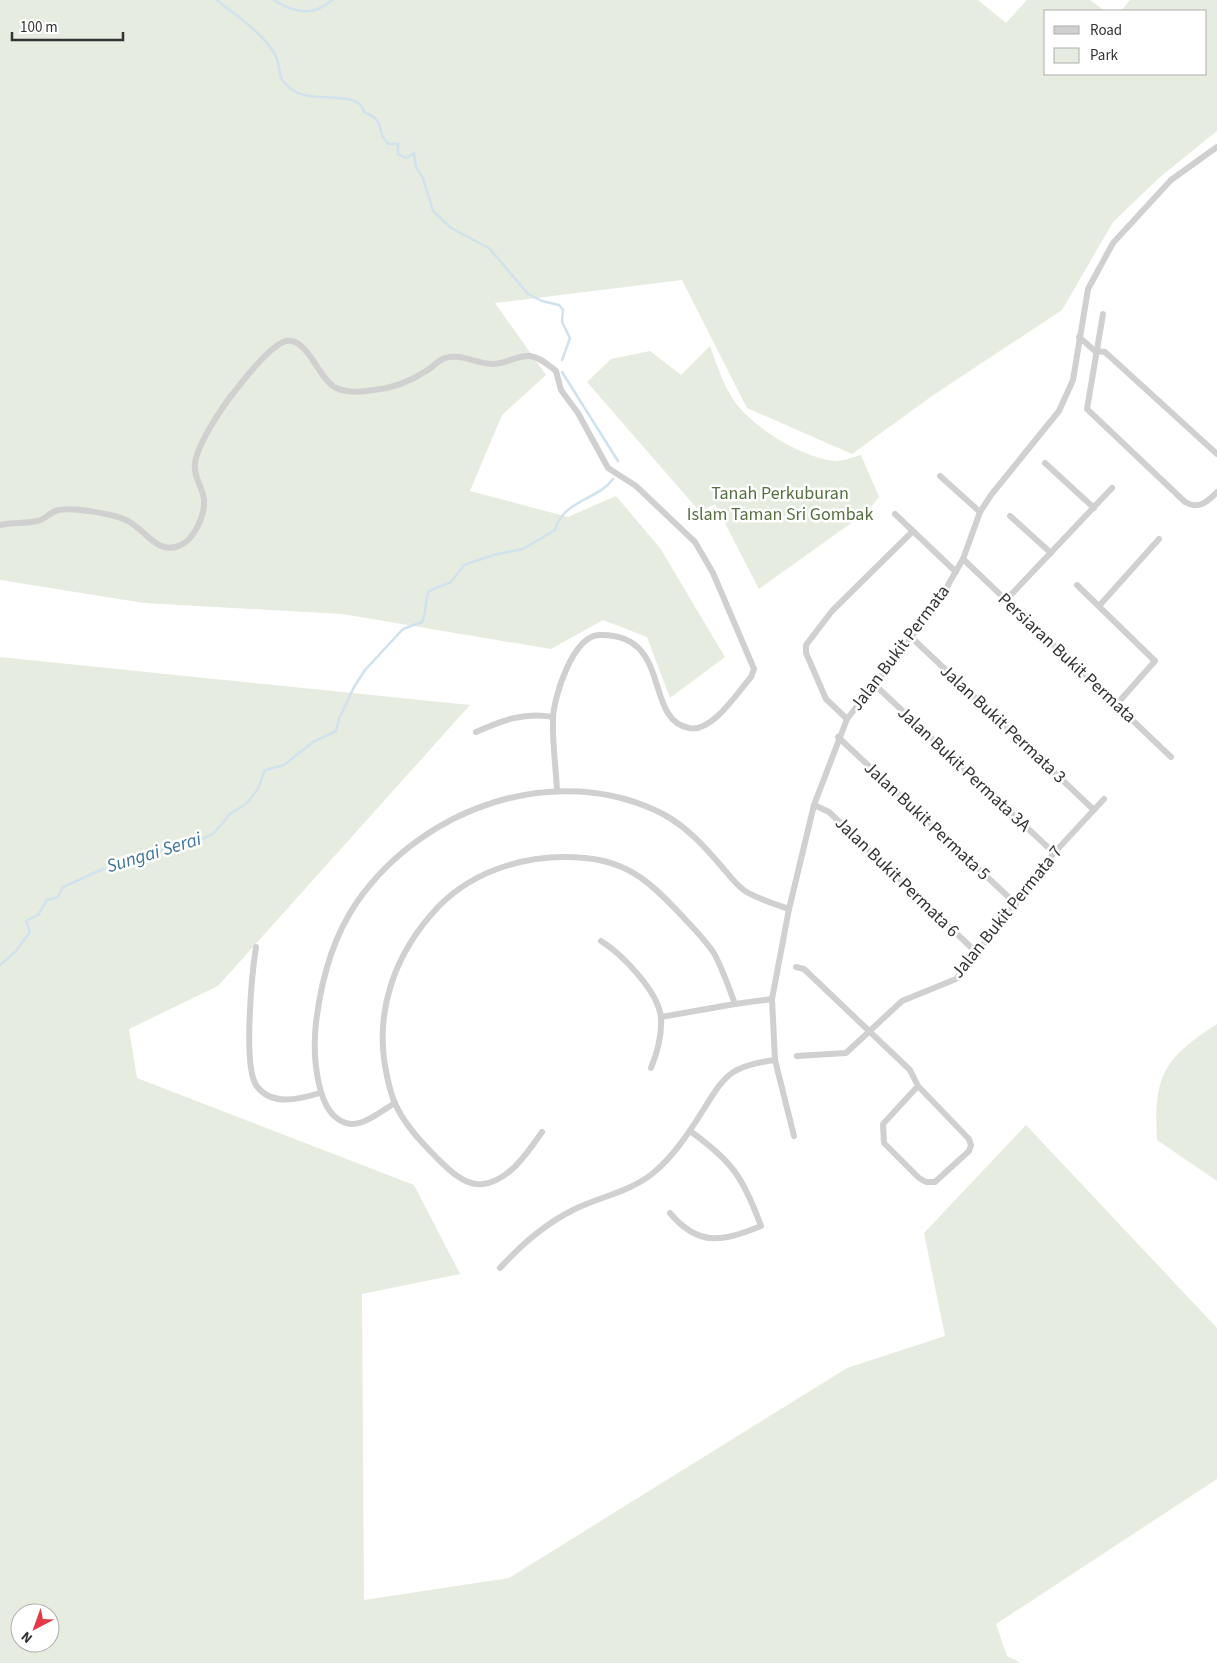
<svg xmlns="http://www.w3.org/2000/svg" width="1217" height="1663" font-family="'Source Sans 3',sans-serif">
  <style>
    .green { fill: #e6ecdf; fill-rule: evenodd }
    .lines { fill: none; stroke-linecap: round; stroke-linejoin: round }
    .stream { stroke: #cfe2ee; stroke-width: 2.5 }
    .minor { stroke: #d0d0d0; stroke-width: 6 }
    .labels { text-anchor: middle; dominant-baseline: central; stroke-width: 5; stroke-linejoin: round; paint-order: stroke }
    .park-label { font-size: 18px; fill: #56703f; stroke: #fff }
    .street-label { font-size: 18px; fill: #333; stroke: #fff }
    .water-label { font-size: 19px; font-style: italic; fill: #3f7597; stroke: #fff }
  </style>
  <rect width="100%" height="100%" fill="#fff"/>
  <g class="green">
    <polygon points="0,0 978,0 1006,23 1027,0 1090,0 1105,11 1046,11 1046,74 1206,74 1206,11 1121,11 1130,0 1217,0 1217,131 1160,177 1113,222 1062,310 932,396 852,454 747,408 682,280 495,303 546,375 502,415 470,491 568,517 616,496 660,548 725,657 670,698 647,637 603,620 551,649 342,614 144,603 0,580"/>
    <path d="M710,346C717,365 724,388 737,405C759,431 801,457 835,461C843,461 854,457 861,455L879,497L868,511L759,589L715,504L700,512L587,382L611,359L650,351L681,375Z"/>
    <path d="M0,657L470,705L218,986L129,1029L137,1078L414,1185L460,1274L362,1294L364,1600L509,1578L847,1368L945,1336L924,1233L1026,1125L1217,1328V1479L996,1624L1007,1656L1021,1663H0ZM20,1613H50V1643H20Z"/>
    <path d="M1217,1024V1181L1157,1140C1153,1076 1164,1058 1217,1024Z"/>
  </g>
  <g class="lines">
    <g class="stream">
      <path d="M217,0C236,16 261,31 274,53C285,71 271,78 298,93C315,102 360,90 364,112C379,119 378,120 382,134C382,137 387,141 388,144H398V154L406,158L414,153L416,167L423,178L433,211L451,228L489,248L528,294L542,301L559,305L563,310L562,322L570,338L562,360"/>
      <path d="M274,0C294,13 313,17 332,0"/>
      <polyline points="562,372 618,461"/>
      <path d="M0,965L15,952L30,932L26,921L38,915L47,900L58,897L63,887L103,869L118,868L137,862L174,845L199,841L214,833L230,814L247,803L258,789L265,770L284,765L313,742L336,731L339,719L354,687L365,670L403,629L422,622C427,612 424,602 429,591L451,582L464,565L493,555L523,549L555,530C563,500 598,500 613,479"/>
    </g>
    <g class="minor">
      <path d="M1103,314L1087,409L1185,502C1199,510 1207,502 1217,492"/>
      <polyline points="1079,337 1095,351 1105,352 1217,454"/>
      <polyline points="1045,463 1094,508"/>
      <polyline points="940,476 980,512"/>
      <polyline points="895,514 956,572"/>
      <polyline points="1010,516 1051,553"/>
      <path d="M0,525C13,522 25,524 37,521C45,520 49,513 56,511C70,506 113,514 126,520C145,528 157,557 181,545C195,538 205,515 204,500C203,487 193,477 195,463C198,443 222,407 235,391C245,378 271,345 286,341C308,337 318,379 336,388C347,393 362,392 374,390C392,388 411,381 426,371C432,368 438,360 445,358C461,353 477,364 493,364C505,364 517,355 530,356C540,357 548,365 556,371L561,390L578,413L608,468L636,486L695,542L713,573L754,669L751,677C737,693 712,733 689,728C643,719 673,634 600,635C573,635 554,696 553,718C552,742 556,767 557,791"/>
      <polyline points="963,559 1171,757"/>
      <polyline points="1077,585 1155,661 1116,705"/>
      <polyline points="1006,600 1112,488"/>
      <polyline points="1099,606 1159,539"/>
      <polyline points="912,638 1094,810"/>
      <polyline points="875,685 1054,853"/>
      <polyline points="847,719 826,699 806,653 806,645 832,611 913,531"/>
      <path d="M476,732C503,720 524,712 553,717"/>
      <polyline points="838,737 1016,904"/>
      <polyline points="814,805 829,812 977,953"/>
      <path d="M601,941C622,954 660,993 661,1019C662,1036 657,1053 651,1068"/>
      <path d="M256,947C252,973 243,1064 256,1085C271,1107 300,1099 320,1093"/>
      <polyline points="796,967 804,969 910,1070 918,1086 969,1139 971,1145 969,1151 935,1182 926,1182 919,1178 884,1143 883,1124 918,1086"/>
      <polyline points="661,1017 735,1004 772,999"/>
      <polyline points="797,1056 846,1053 902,1001 956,979 1054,853 1104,799"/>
      <path d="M395,1103C383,1110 365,1125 351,1124C314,1120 313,1050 316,1023C321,980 333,937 357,902C423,807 556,760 663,814C687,827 705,847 722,867C729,875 736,885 745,891C758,899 775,904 789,909"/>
      <path d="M542,1132C528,1152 509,1181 483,1184C465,1187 448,1169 436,1157C421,1142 403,1123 395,1103C391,1095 389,1085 387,1076C373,1013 394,954 438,907C476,868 532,853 585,858C631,862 654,886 684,918C695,930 707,942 715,955C723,971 729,987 735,1004"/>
      <polyline points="794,1136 775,1060 772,999 789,909 814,805 847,719 937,604 963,559 980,512 991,495 1059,411 1073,380 1088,289 1113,243 1171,180 1217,147"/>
      <path d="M670,1213C699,1248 724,1241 761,1226C743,1177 732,1161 690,1131"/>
      <path d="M500,1268C521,1245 545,1224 573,1210C599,1197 629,1192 652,1174C673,1157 688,1134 702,1112C711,1098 721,1079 735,1071C748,1064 761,1062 775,1060"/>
    </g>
  </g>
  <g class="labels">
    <g class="park-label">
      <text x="780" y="493">Tanah Perkuburan<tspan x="780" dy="21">Islam Taman Sri Gombak</tspan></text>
    </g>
    <g class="street-label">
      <text transform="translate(900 648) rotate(-53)">Jalan Bukit Permata</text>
      <text transform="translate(1067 658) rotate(43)">Persiaran Bukit Permata</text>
      <text transform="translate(1003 724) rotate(43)">Jalan Bukit Permata 3</text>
      <text transform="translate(964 769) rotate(43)">Jalan Bukit Permata 3A</text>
      <text transform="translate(927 821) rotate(43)">Jalan Bukit Permata 5</text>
      <text transform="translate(897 877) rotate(44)">Jalan Bukit Permata 6</text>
      <text transform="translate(1007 912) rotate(-51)">Jalan Bukit Permata 7</text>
    </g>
    <g class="water-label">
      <text transform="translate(154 853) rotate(-17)">Sungai Serai</text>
    </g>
  </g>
  <rect x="1044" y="10" width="162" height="65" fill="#ffffff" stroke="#adadad"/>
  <rect x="1054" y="26" width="25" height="8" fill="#d0d0d0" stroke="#adadad"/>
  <text x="1090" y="35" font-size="15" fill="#333333">Road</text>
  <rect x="1054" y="48" width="25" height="15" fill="#e6ecdf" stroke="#adadad"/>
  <text x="1090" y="60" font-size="15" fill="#333333">Park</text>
  <g transform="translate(35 1628) rotate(221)"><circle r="24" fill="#ffffff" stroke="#adadad"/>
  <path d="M0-4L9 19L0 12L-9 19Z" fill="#e63946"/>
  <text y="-8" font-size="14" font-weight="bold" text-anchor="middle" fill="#333333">N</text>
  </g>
  <path d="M12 32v8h111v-8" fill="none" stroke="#333333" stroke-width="2.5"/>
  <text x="20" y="32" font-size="15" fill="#333333" stroke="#ffffff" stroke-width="4" paint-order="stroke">100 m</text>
</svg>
